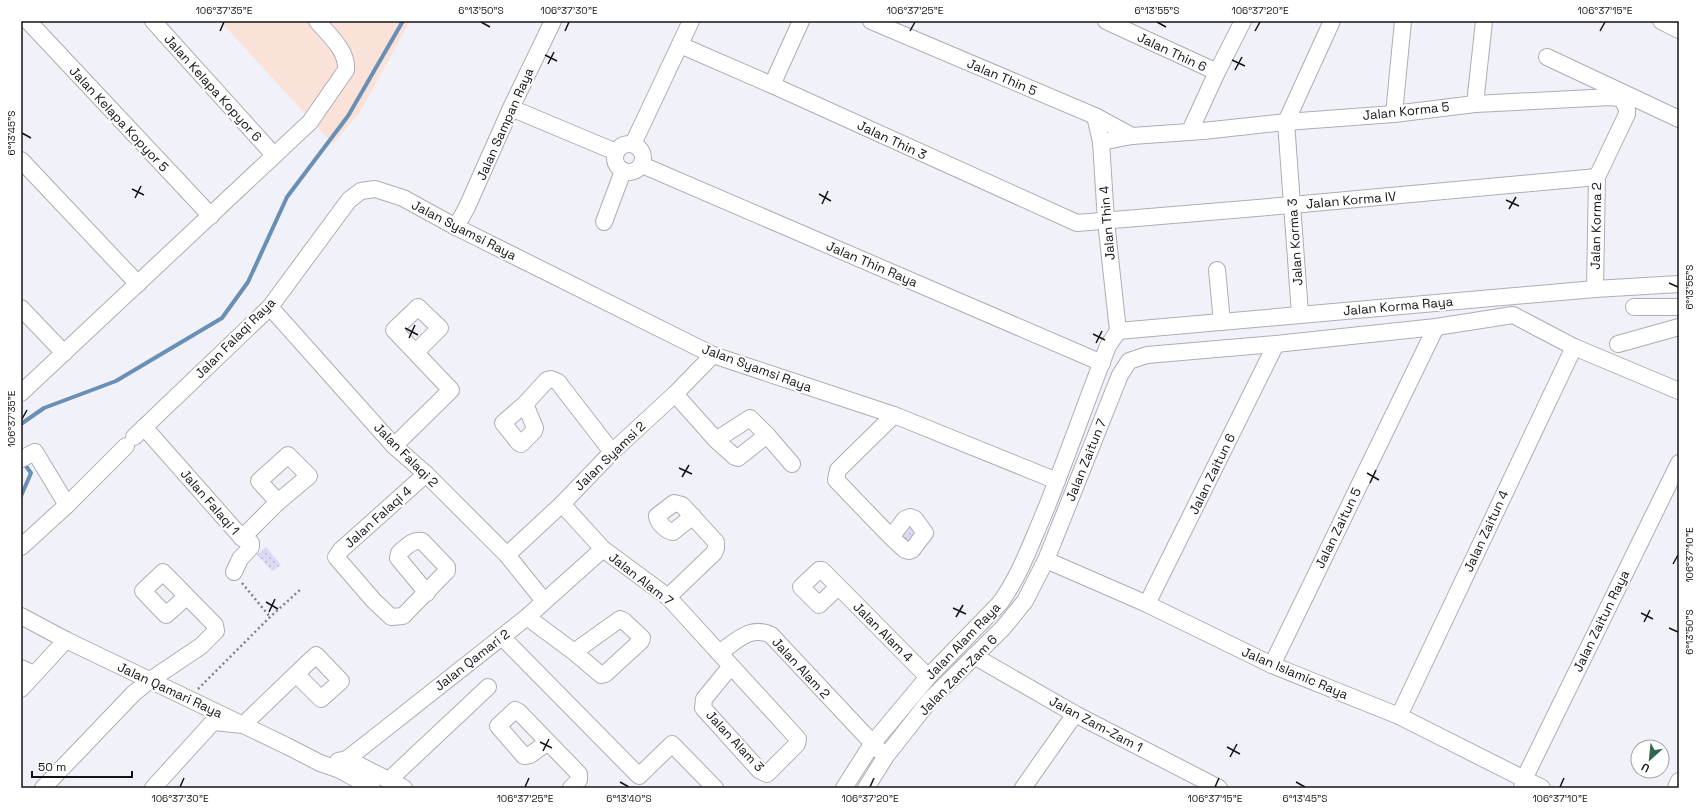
<svg xmlns="http://www.w3.org/2000/svg" width="1700" height="809" font-family="'Space Grotesk',sans-serif">
  <style>
    .commercial { fill: #fbe2d9 }
    .park { fill: url(#park-dots) }
    .lines { fill: none; stroke-linecap: round; stroke-linejoin: round }
    .stream { stroke: #6a8fb4; stroke-width: 4 }
    .minor-casing { stroke: #aeadb5; stroke-width: 18 }
    .path { stroke: #818186; stroke-width: 2.5; stroke-dasharray: 2 3; stroke-linecap: butt }
    .minor { stroke: #fff; stroke-width: 16 }
    .ticks { fill: none; stroke: #131316; stroke-width: 1.5 }
    .labels { text-anchor: middle; dominant-baseline: central; stroke-width: 4; stroke-linejoin: round; paint-order: stroke }
    .street-label { font-size: 13px; fill: #131316; stroke: #fff }
    .neatline { fill: none; stroke: #131316; stroke-width: 1.5 }
    .ticks-label { font-size: 10px; text-anchor: middle; fill: #131316 }
  </style>
  <defs>
    <pattern id="park-dots" width="8" height="8" patternUnits="userSpaceOnUse"><rect width="8" height="8" fill="#dbdaf5"/><path d="M2 2h.1M6 6h.1" fill="none" stroke="#bbbad1" stroke-width="1.8" stroke-linecap="round"/></pattern>
  </defs>
  <rect width="100%" height="100%" fill="#f1f1f9"/>
  <polygon class="commercial" points="220,21 410,21 360,112 333,144"/>
  <g class="park">
    <polygon points="910,517 925,533 909,551 895,537"/>
    <polygon points="266,547 281,565 272,571 257,555"/>
  </g>
  <g class="lines">
    <g class="stream">
      <polyline points="21,424 44,408 116,381 222,318 248,282 287,197 348,116 403,21"/>
      <polyline points="21,496 31,473 23,462"/>
    </g>
    <g class="minor-casing">
      <g id="minor">
        <polyline points="28,21 211,216"/>
        <polyline points="153,21 274,155"/>
        <polyline points="871,21 1095,116 1132,136"/>
        <polyline points="1106,21 1217,72"/>
        <polyline points="1661,21 1679,30"/>
        <polyline points="680,45 772,85 1077,223 1292,205 1597,177"/>
        <polyline points="1547,57 1679,119"/>
        <polyline points="772,85 801,21"/>
        <polyline points="1475,104 1484,21"/>
        <polyline points="511,108 616,152"/>
        <polyline points="1394,114 1403,21"/>
        <polyline points="1095,116 1101,142 1106,221 1118,331"/>
        <polyline points="1190,131 1217,72 1243,21"/>
        <polyline points="1101,142 1132,136 1203,131 1286,122 1394,114 1475,104 1611,97 1622,99"/>
        <circle cx="629" cy="158" r="14"/>
        <polyline points="633,144 691,21"/>
        <polyline points="21,160 138,284"/>
        <polyline points="642,165 1102,363"/>
        <polyline points="604,222 623,171"/>
        <polyline points="456,227 467,207 511,108 553,21"/>
        <polyline points="1217,270 1222,322"/>
        <polyline points="1595,289 1597,177 1627,114 1627,109 1622,99"/>
        <polyline points="270,307 394,446 426,474 507,555 544,601"/>
        <polyline points="1634,307 1679,307"/>
        <polyline points="21,308 64,353"/>
        <polyline points="1300,314 1286,122 1332,21"/>
        <polyline points="1118,331 1595,289 1679,284"/>
        <polyline points="1618,344 1679,327"/>
        <path d="M21,393L310,122L346,70C348,51 328,34 317,21"/>
        <polyline points="675,394 716,440 735,457 738,458 767,435 750,418 716,440"/>
        <polyline points="525,404 535,428 534,431 521,444 519,443 503,423 525,404 547,380 551,379 558,382 612,452"/>
        <polyline points="144,427 242,538 278,502 309,476 288,455 259,481 278,502"/>
        <polyline points="767,435 792,464"/>
        <polyline points="134,437 270,307 349,200 361,191 375,189 403,198 456,227 713,355 894,415 1057,481"/>
        <polyline points="394,446 451,390 394,330 418,307 440,328 416,352"/>
        <polyline points="21,459 35,452 67,505"/>
        <path d="M426,474L341,550L336,557L374,601L391,617L403,616L445,573L447,571V567L422,541C413,539 406,547 399,553L398,558L427,593"/>
        <polyline points="562,504 603,549 668,597 798,739 797,744 767,774 759,770 703,708 704,699 731,666"/>
        <polyline points="891,537 905,519 910,517 915,519 925,533 912,550 909,551 905,550 891,537 836,480 838,470 894,415"/>
        <polyline points="21,547 67,505 126,446"/>
        <polyline points="507,555 562,504 612,452 675,394 713,355"/>
        <polyline points="1046,560 1147,604 1272,665 1399,716 1542,788"/>
        <polyline points="234,572 240,559 251,547 251,543 242,538"/>
        <polyline points="838,587 819,605 801,587 819,570 822,570 928,677"/>
        <path d="M668,597L714,553L716,548V542L682,505L674,503L657,516C658,523 666,531 673,532L693,516"/>
        <polyline points="1147,604 1276,344"/>
        <polyline points="21,616 66,640 287,746 320,763 340,770 372,788"/>
        <polyline points="527,617 574,652 601,675 605,674 641,641 642,638 624,621 620,619 574,652"/>
        <polyline points="502,637 639,776 672,744 715,788"/>
        <path d="M719,653C737,641 750,625 771,635L880,751"/>
        <polyline points="974,656 1075,714 1219,788"/>
        <polyline points="1272,665 1436,327"/>
        <polyline points="21,668 34,674"/>
        <polyline points="21,689 66,640"/>
        <polyline points="1399,716 1574,347"/>
        <polyline points="548,742 530,755 524,756 498,726 515,710 519,712 579,774 579,780 571,788"/>
        <polyline points="338,761 347,759 404,788"/>
        <polyline points="340,770 347,759 370,741 527,617 603,549"/>
        <polyline points="389,780 488,687"/>
        <polyline points="43,788 134,693 149,681 201,646 216,631 215,625 163,572 143,591 166,615 186,597"/>
        <polyline points="153,788 213,722 243,725 296,674 321,699 341,681 316,655 296,674"/>
        <path d="M844,788L872,744L928,677L1000,603C1019,577 1030,546 1043,516C1066,460 1086,402 1108,346L1118,331"/>
        <polyline points="866,788 886,756 930,700 1003,628 1025,601 1046,560 1120,375 1129,361 1147,355 1276,344 1436,327 1513,315 1574,347 1679,391"/>
        <polyline points="1023,788 1075,714"/>
        <polyline points="1522,788 1524,779 1679,463"/>
        <polyline points="1676,788 1679,781"/>
      </g>
    </g>
    <g class="path">
      <polyline points="242,583 270,617"/>
      <polyline points="198,689 270,617 301,589"/>
    </g>
    <use href="#minor" class="minor"/>
  </g>
  <path class="ticks" d="M481,22L490,27M1157,22L1166,27M220,31L224,22M565,31L569,22M910,31L915,22M1255,31L1260,22M1600,31L1605,22M545,55L557,61M1232,60L1245,66M548,64L554,52M1235,70L1242,57M22,133L31,138M132,189L144,195M819,194L831,201M135,198L141,186M1506,200L1519,206M822,204L828,191M1509,209L1516,197M1669,283L1678,287M405,328L418,335M1093,334L1105,340M409,338L415,325M1096,343L1102,331M22,419L27,410M679,468L692,474M1367,473L1379,480M682,477L689,465M1370,483L1376,470M1673,564L1678,555M266,602L278,609M953,608L966,614M269,612L275,599M1641,613L1653,619M956,617L963,605M1644,622L1650,610M1669,628L1678,632M540,742L552,748M1227,747L1240,754M543,751L549,739M1230,757L1237,744M620,782L629,787M1296,782L1305,787M180,787L184,778M525,787L529,778M870,787L874,778M1215,787L1219,778M1560,787L1564,778"/>
  <g class="labels">
    <g class="street-label">
      <text transform="translate(1172 52) rotate(25)">Jalan Thin 6</text>
      <text transform="translate(1002 77) rotate(23)">Jalan Thin 5</text>
      <text transform="translate(213 88) rotate(48)">Jalan Kelapa Kopyor 6</text>
      <text transform="translate(1406 111) rotate(-6)">Jalan Korma 5</text>
      <text transform="translate(119 119) rotate(47)">Jalan Kelapa Kopyor 5</text>
      <text transform="translate(505 124) rotate(-66)">Jalan Sampan Raya</text>
      <text transform="translate(892 140) rotate(25)">Jalan Thin 3</text>
      <text transform="translate(1351 200) rotate(-5)">Jalan Korma IV</text>
      <text transform="translate(1107 223) rotate(-95)">Jalan Thin 4</text>
      <text transform="translate(1596 226) rotate(-89)">Jalan Korma 2</text>
      <text transform="translate(464 230) rotate(27)">Jalan Syamsi Raya</text>
      <text transform="translate(1295 242) rotate(-94)">Jalan Korma 3</text>
      <text transform="translate(872 264) rotate(23)">Jalan Thin Raya</text>
      <text transform="translate(1398 306) rotate(-5)">Jalan Korma Raya</text>
      <text transform="translate(235 338) rotate(-45)">Jalan Falaqi Raya</text>
      <text transform="translate(757 368) rotate(20)">Jalan Syamsi Raya</text>
      <text transform="translate(406 455) rotate(45)">Jalan Falaqi 2</text>
      <text transform="translate(610 456) rotate(-44)">Jalan Syamsi 2</text>
      <text transform="translate(1086 460) rotate(-68)">Jalan Zaitun 7</text>
      <text transform="translate(1212 474) rotate(-64)">Jalan Zaitun 6</text>
      <text transform="translate(210 502) rotate(49)">Jalan Falaqi 1</text>
      <text transform="translate(378 517) rotate(-42)">Jalan Falaqi 4</text>
      <text transform="translate(1338 528) rotate(-64)">Jalan Zaitun 5</text>
      <text transform="translate(1486 531) rotate(-65)">Jalan Zaitun 4</text>
      <text transform="translate(641 579) rotate(38)">Jalan Alam 7</text>
      <text transform="translate(1601 621) rotate(-64)">Jalan Zaitun Raya</text>
      <text transform="translate(883 632) rotate(45)">Jalan Alam 4</text>
      <text transform="translate(963 641) rotate(-46)">Jalan Alam Raya</text>
      <text transform="translate(472 660) rotate(-38)">Jalan Qamari 2</text>
      <text transform="translate(801 668) rotate(47)">Jalan Alam 2</text>
      <text transform="translate(1295 673) rotate(23)">Jalan Islamic Raya</text>
      <text transform="translate(958 675) rotate(-46)">Jalan Zam-Zam 6</text>
      <text transform="translate(170 690) rotate(25)">Jalan Qamari Raya</text>
      <text transform="translate(1096 724) rotate(28)">Jalan Zam-Zam 1</text>
      <text transform="translate(735 741) rotate(47)">Jalan Alam 3</text>
    </g>
  </g>
  <rect width="1700" height="809" fill="none" stroke="#ffffff" stroke-width="44"/>
  <g transform="translate(1650 759) rotate(207)"><circle r="19" fill="#ffffff" stroke="#a1a1a2"/>
  <path d="M0-3L7 15L0 10L-7 15Z" fill="#316950"/>
  <text y="-6" font-size="11" font-weight="bold" text-anchor="middle" fill="#131316">U</text>
  </g>
  <path d="M32 771v6h100v-6" fill="none" stroke="#131316" stroke-width="2"/>
  <text x="38" y="771" font-size="12" fill="#131316" stroke="#ffffff" stroke-width="3" paint-order="stroke">50 m</text>
  <rect x="22" y="22" width="1656" height="765" class="neatline"/>
  <g class="ticks-label">
    <text x="224" y="14">106°37'35"E</text>
    <text x="481" y="14">6°13'50"S</text>
    <text x="569" y="14">106°37'30"E</text>
    <text x="915" y="14">106°37'25"E</text>
    <text x="1157" y="14">6°13'55"S</text>
    <text x="1260" y="14">106°37'20"E</text>
    <text x="1605" y="14">106°37'15"E</text>
    <text transform="translate(11 133) rotate(-90)" y="4">6°13'45"S</text>
    <text transform="translate(1689 287) rotate(-90)" y="4">6°13'55"S</text>
    <text transform="translate(11 419) rotate(-90)" y="4">106°37'35"E</text>
    <text transform="translate(1689 555) rotate(-90)" y="4">106°37'10"E</text>
    <text transform="translate(1689 632) rotate(-90)" y="4">6°13'50"S</text>
    <text x="180" y="802">106°37'30"E</text>
    <text x="525" y="802">106°37'25"E</text>
    <text x="629" y="802">6°13'40"S</text>
    <text x="870" y="802">106°37'20"E</text>
    <text x="1215" y="802">106°37'15"E</text>
    <text x="1305" y="802">6°13'45"S</text>
    <text x="1560" y="802">106°37'10"E</text>
  </g>
</svg>
